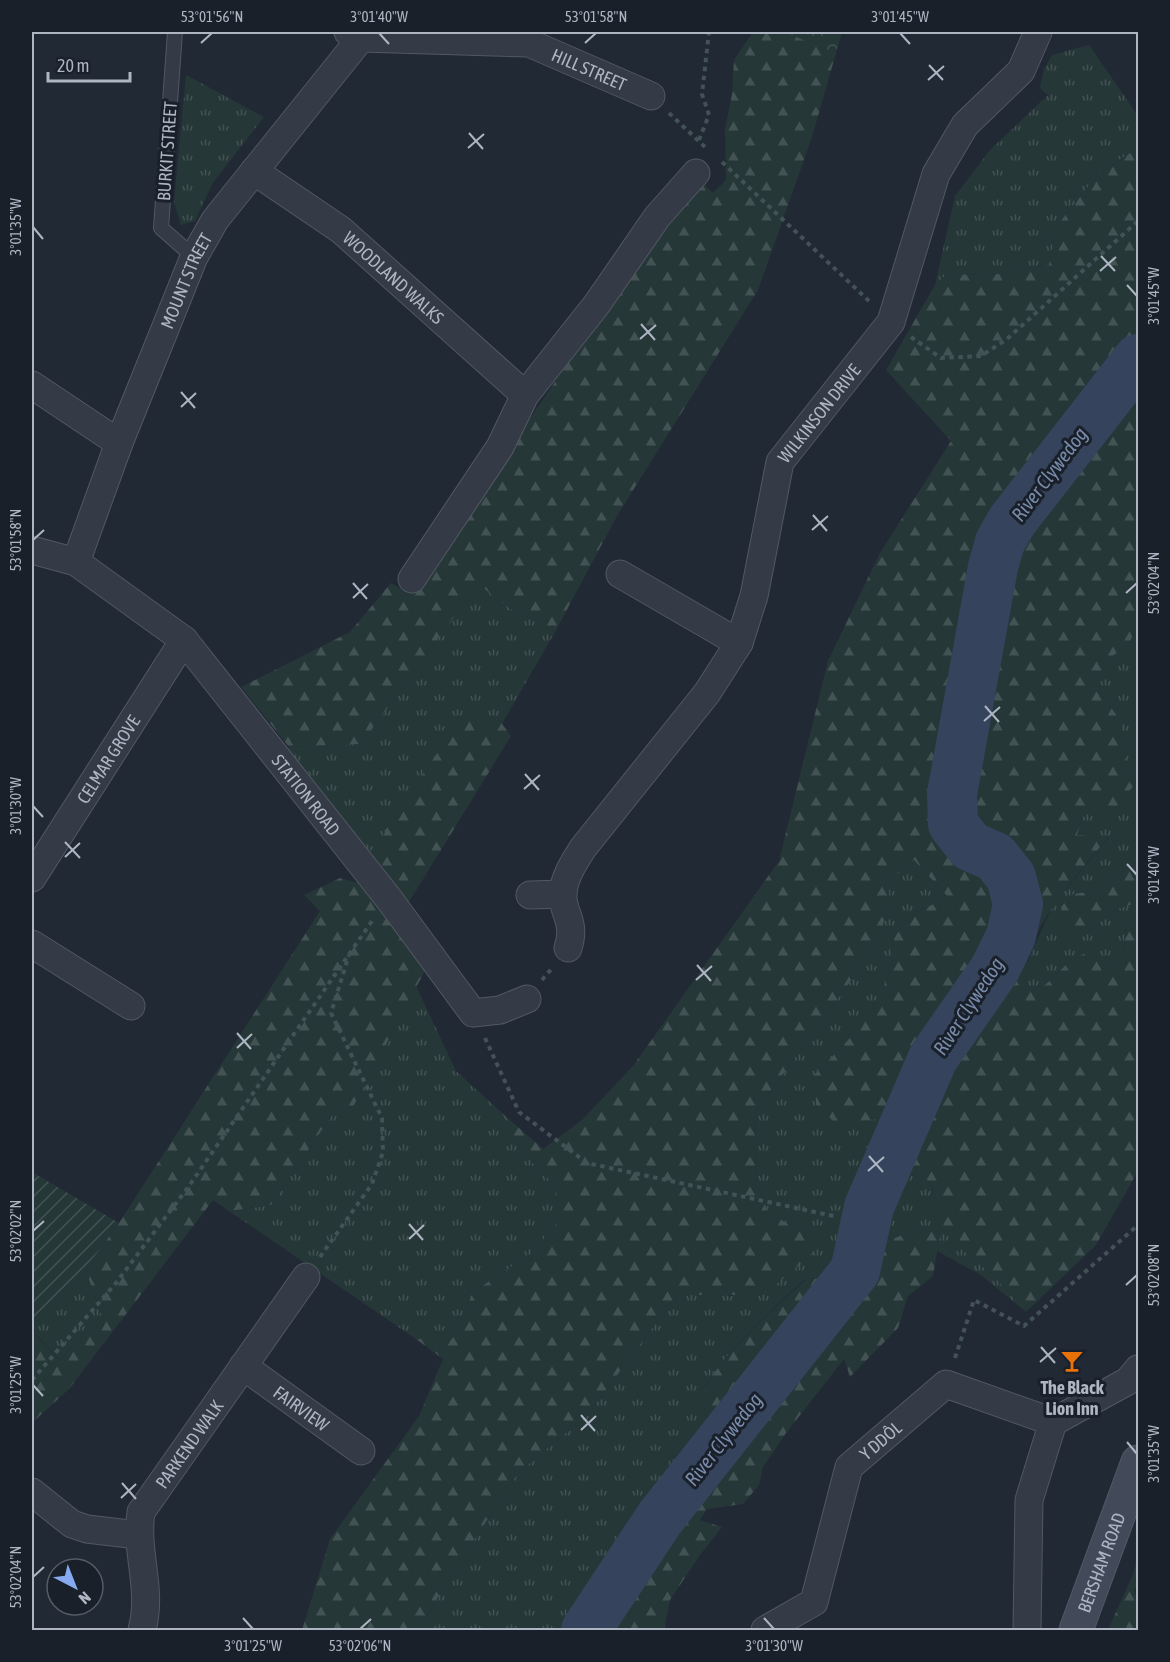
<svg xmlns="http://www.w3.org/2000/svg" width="1170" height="1662" font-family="'Asap Condensed',sans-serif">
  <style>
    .grass { fill: url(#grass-tufts) }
    .forest { fill: url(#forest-firs) }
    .park { fill: url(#park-crowns) }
    .garden { fill: url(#garden-furrows) }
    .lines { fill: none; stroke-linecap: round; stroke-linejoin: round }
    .river { stroke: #35445c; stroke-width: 50 }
    .service-casing { stroke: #525864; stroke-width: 16 }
    .minor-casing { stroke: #525864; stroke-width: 29 }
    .secondary-casing { stroke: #525864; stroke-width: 35 }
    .path { stroke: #425256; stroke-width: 4; stroke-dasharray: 4.5 4.5; stroke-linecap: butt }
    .service { stroke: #343b46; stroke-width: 14 }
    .minor { stroke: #343b46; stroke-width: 27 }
    .secondary { stroke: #424a59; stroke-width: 33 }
    .ticks { fill: none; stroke: #aeb5c3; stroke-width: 2 }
    .labels { text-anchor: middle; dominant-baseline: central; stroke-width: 6; stroke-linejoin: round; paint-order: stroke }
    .street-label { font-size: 18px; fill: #aeb5c3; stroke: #1a202a }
    .poi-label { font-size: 18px; font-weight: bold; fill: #aeb5c3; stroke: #1a202a }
    .water-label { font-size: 20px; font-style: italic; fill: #788baa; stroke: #1a202a }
    .neatline { fill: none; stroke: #aeb5c3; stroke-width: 2 }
    .ticks-label { font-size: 15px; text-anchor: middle; fill: #aeb5c3 }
  </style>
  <defs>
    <pattern id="grass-tufts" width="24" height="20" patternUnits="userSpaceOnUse" patternTransform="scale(1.5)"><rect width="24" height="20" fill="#263738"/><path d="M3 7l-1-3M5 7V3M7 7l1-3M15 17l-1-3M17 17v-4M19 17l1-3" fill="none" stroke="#435253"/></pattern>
    <pattern id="forest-firs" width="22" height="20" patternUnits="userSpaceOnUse" patternTransform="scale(1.5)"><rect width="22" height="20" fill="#263738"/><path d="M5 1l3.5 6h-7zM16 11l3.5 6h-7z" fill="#435253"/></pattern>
    <pattern id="park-crowns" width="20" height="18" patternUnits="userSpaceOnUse" patternTransform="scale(1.5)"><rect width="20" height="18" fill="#263738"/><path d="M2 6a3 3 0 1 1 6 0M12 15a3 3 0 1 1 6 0" fill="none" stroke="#435253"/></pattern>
    <pattern id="garden-furrows" width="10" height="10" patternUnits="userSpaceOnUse" patternTransform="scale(1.5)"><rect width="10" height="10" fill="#263738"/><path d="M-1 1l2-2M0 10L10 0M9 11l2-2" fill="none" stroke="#435253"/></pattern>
  </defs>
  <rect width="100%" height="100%" fill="#212935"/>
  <g class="grass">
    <polygon points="1089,45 1138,116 1138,148 1099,173 1056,227 1049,265 991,275 947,274 935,285 955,196 990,150 1048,95 1040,88 1044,69 1052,55"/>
    <polygon points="186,75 264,117 212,184 195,221 181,225 174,202"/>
    <polygon points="478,583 511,609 555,632 502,724 497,717 409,888 428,871 405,908 286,755 289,747 361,744"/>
    <polygon points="1138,622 1138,870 1127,867 1101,890 1073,894 1082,937 1115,910 1137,901 1138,915 1126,927 1123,953 1105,969 1067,964 1045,985 1026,991 1024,969 1053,905 1109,837 1077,836 1085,811 1136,783 1126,759 1119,719 1099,690 1103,664 1130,642"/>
    <path d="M914,860L948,897L917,912L894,936C892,999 858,1032 815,1074L886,1117L900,1115C888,1145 877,1183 852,1204C861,1230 856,1254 843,1278L805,1279C783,1300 703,1370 703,1398C703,1408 709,1420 712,1430L631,1524L598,1594L560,1630H419L449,1578L518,1473L588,1414L677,1295L709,1293L732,1296L816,1234L768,1215L756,1170L754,1114L852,979L882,931L891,879Z"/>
    <polygon points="416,986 456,1071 502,1113 524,1154 554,1184 559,1221 531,1254 473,1292 452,1339 416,1339 229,1211 271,1205 334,1112 353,1107"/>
    <polygon points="902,1170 933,1183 932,1198 973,1259 992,1274 1026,1312 981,1275 937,1251 940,1235 920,1227 893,1239 873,1243 886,1192"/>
    <polygon points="85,1269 102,1315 60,1360 35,1334 32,1335 32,1321"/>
  </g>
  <g class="forest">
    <polygon points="753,32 842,32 812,137 758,290 617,516 555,632 511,609 478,584 361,744 289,747 241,687 350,632 391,583 405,591 531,417 665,220 701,182 713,193 726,180 725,130 732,94 734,60"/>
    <path d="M1138,148V622L1130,642L1103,664L1099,690L1119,719L1126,759L1136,783L1113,811H1085L1077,835L1109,836C1077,878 1017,935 1026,991L1045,985L1067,964L1090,950L1105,969L1123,953L1126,927L1138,915V1171L1096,1245L1026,1312L992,1274L950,1240L932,1198L933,1183L902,1170L901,1141L919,1114L837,1124L816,1105L815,1074C857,1032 892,999 894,936L917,912L948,897L914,860L891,879L882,931L852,979L754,1114L756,1170L768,1215L816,1234L813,1254L763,1295H677L588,1414L518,1473L449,1578L419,1630H302L330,1539L419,1416L443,1359L416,1339H452L473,1292L531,1254L559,1221L554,1184L524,1154L502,1113L543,1149L582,1120L633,1066L779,861L828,661L880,553L951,441L886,370L935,285L947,274L991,275L1049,265L1056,227L1099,173Z"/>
    <polygon points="462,717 497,717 511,736 428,871 409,888 374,860 388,825"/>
    <polygon points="1127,867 1138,870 1138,902 1115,910 1082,937 1067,936 1061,907 1073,894 1101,890"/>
    <polygon points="340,878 370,886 429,963 353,1107 334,1112 271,1205 229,1211 213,1200 69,1389 32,1423 32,1335 34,1334 60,1360 102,1315 85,1269 119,1223 320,911 304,895"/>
    <path d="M920,1227L940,1235L933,1276L908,1296L898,1328L850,1377L844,1359L786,1433L763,1467L759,1485L743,1504L707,1509L700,1520L722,1527L700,1555L670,1600L664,1630H560L598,1594L631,1524L712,1430C709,1420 703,1408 703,1398C703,1370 784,1300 806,1279L860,1278L873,1243L893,1239Z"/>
    <polygon points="1138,1547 1138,1585 1134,1590 1138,1604 1138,1630 1108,1630 1134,1572"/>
  </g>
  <polygon class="park" points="786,32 842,32 835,55"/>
  <polygon class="garden" points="32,1172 119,1223 85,1269 32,1321"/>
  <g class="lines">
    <polyline class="river" points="586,1630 660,1518 855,1271 869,1207 933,1058 995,969 1011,936 1018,904 1011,877 995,857 970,846 953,824 952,794 993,567 1000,542 1012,521 1138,359"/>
    <g class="service-casing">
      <polyline id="service" points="175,32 161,228 194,257"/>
    </g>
    <g class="minor-casing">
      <g id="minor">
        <path id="s1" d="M348,32L361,38L529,43L651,96"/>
        <path id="s2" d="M254,171L341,230L525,395"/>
        <polyline points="32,385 119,443"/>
        <path id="s3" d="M32,550L76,562L184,640L389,899L473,1013L500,1010L527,999"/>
        <path id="s4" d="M76,562L119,443L194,257L215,220L361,38"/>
        <polyline points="620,574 739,643"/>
        <polyline points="412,579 500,447 525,395 597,304 657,217 696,173"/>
        <path id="s5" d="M32,878L184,640"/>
        <polyline points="530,895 563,894"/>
        <polyline points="32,944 131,1006"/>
        <path id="s6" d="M568,948C577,920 561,913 563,892C565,876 574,862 583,848L707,693L739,643L754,596L780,462L891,322L936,174L965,125L1021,71L1038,32"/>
        <path id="s7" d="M243,1366L361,1451"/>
        <polyline points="1053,1422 1128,1381 1138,1369"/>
        <polyline points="32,1492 72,1524 87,1529 138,1535"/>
        <path id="s8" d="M142,1630C153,1588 135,1554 141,1512L306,1277"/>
        <path id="s9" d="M765,1630L814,1602L849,1467L946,1384L1053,1422L1029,1500L1027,1630"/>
      </g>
    </g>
    <g class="secondary-casing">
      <g id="secondary">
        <path id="s10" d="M1076,1630L1138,1462"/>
      </g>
    </g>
    <g class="path">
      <polyline points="669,113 705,147"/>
      <polyline points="699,140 709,115 702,94 709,32"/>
      <polyline points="722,162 869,301"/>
      <polyline points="911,337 941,358 981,356 1007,339 1138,221"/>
      <polyline points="542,980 553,967"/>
      <polyline points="485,1038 519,1112 587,1163 838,1217"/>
      <polyline points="320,1257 372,1184 383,1152 382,1118 331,1013 349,955"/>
      <polyline points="955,1358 974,1300 1024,1326 1138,1225"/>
      <polyline points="32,1380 116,1283 189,1186 372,921"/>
    </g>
    <use href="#service" class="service"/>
    <use href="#minor" class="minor"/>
    <use href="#secondary" class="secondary"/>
  </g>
  <path class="ticks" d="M379,33L389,44M900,33L910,44M201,43L212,33M585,43L596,33M929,65L943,80M928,80L944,66M469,133L483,149M468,148L484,134M33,227L43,239M1101,256L1115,271M1100,271L1116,257M1127,285L1137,296M641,324L655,340M640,339L656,325M181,392L195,408M181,407L196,393M813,515L827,531M812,530L828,516M33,540L44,530M353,583L367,599M1126,593L1137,583M353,598L368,584M985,706L999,722M984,721L1000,707M525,774L539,790M524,789L540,775M33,806L43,817M65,842L80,858M65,857L80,843M1127,864L1137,875M697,965L711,981M696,980L712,966M237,1033L251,1049M237,1048L252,1034M869,1156L883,1172M868,1171L884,1157M409,1224L423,1240M33,1231L44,1221M409,1239L424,1225M1126,1285L1137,1275M1041,1347L1055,1363M1040,1362L1056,1348M33,1385L43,1396M581,1415L595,1431M581,1430L596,1416M1127,1442L1137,1454M122,1483L136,1499M121,1498L136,1484M33,1577L44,1567M243,1618L253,1629M764,1618L774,1629M360,1629L371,1619"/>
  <defs>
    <g id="bar-bare" transform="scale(1.8)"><path d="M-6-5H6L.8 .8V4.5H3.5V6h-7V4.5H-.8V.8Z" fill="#e8710a" stroke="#1a202a" stroke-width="2.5" paint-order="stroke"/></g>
  </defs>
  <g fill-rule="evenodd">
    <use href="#bar-bare" x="1072" y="1361"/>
  </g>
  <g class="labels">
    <g class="street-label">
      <text stroke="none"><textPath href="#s1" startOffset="248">HILL STREET</textPath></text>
      <text transform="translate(167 151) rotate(-86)">BURKIT STREET</text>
      <text stroke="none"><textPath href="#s2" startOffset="176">WOODLAND WALKS</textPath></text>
      <text stroke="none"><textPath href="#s4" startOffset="302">MOUNT STREET</textPath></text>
      <text stroke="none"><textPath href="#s6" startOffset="612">WILKINSON DRIVE</textPath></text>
      <text stroke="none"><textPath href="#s5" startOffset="141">CELMAR GROVE</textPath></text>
      <text stroke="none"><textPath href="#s3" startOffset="376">STATION ROAD</textPath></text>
      <text stroke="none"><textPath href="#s7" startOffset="72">FAIRVIEW</textPath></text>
      <text stroke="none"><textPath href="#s9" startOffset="237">Y DDÔL</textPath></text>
      <text stroke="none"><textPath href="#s8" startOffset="202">PARKEND WALK</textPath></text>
      <text stroke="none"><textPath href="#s10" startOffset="72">BERSHAM ROAD</textPath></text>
    </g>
    <g class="poi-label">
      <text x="1072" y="1387">The Black<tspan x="1072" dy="21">Lion Inn</tspan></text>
    </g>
    <g class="water-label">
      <text transform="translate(1049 474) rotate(-53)">River Clywedog</text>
      <text transform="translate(968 1006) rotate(-57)">River Clywedog</text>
      <text transform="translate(723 1439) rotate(-52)">River Clywedog</text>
    </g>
  </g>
  <rect width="1170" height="1662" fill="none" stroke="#1a202a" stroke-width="66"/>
  <g transform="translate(75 1587) rotate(138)"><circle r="28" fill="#1a202a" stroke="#555c67" stroke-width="1.5"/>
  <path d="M0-4.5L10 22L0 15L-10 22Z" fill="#86aaf1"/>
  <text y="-9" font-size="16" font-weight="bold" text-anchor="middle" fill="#aeb5c3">N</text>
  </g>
  <path d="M48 72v9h82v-9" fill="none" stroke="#aeb5c3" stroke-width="3"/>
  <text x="57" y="72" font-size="18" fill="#aeb5c3" stroke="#1a202a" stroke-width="4.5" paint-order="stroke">20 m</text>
  <rect x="33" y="33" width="1104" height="1596" class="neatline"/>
  <g class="ticks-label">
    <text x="212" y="22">53°01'56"N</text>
    <text x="379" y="22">3°01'40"W</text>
    <text x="596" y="22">53°01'58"N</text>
    <text x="900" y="22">3°01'45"W</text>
    <text transform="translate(16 227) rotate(-90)" y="5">3°01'35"W</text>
    <text transform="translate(1154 296) rotate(-90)" y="5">3°01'45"W</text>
    <text transform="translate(16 540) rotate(-90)" y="5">53°01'58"N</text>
    <text transform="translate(1154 583) rotate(-90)" y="5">53°02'04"N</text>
    <text transform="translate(16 806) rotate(-90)" y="5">3°01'30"W</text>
    <text transform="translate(1154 875) rotate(-90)" y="5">3°01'40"W</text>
    <text transform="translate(16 1231) rotate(-90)" y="5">53°02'02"N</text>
    <text transform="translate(1154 1275) rotate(-90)" y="5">53°02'08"N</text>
    <text transform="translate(16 1385) rotate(-90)" y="5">3°01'25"W</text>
    <text transform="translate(1154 1454) rotate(-90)" y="5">3°01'35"W</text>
    <text transform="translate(16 1577) rotate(-90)" y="5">53°02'04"N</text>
    <text x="253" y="1651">3°01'25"W</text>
    <text x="360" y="1651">53°02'06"N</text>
    <text x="774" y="1651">3°01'30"W</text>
  </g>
</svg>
